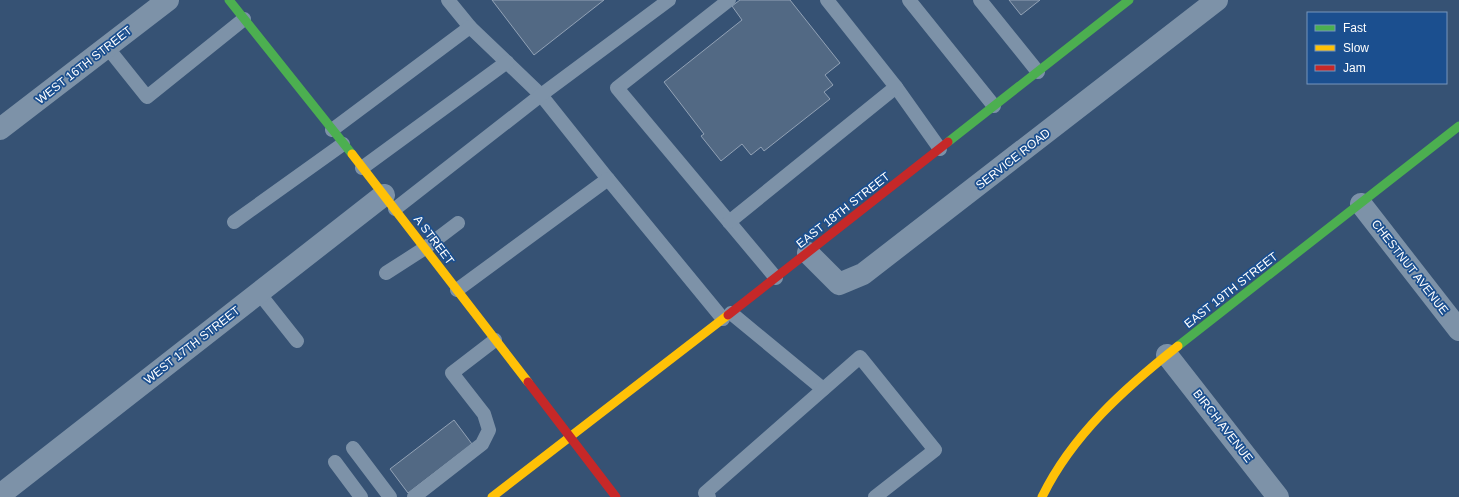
<svg xmlns="http://www.w3.org/2000/svg" width="1459" height="497" font-family="Helvetica,sans-serif">
  <style>
    .building { fill: #526984; stroke: #92a2b6 }
    .lines { fill: none; stroke-linecap: round; stroke-linejoin: round }
    .lane { stroke: #7d92a8; stroke-width: 14 }
    .street { stroke: #7d92a8; stroke-width: 22 }
    .fast { stroke: #4caf50; stroke-width: 9 }
    .slow { stroke: #ffc107; stroke-width: 9 }
    .jam { stroke: #c62828; stroke-width: 9 }
    .labels { text-anchor: middle; dominant-baseline: central; stroke-width: 3.5; stroke-linejoin: round; paint-order: stroke }
    .street-label { font-size: 12px; fill: #fff; stroke: #1b4f8f }
  </style>
  <rect width="100%" height="100%" fill="#365274"/>
  <g class="building">
    <polygon points="492,0 604,0 534,55"/>
    <polygon points="740,0 790,0 840,63 825,75 833,85 824,92 830,99 764,151 761,147 751,155 742,144 721,161 701,136 704,134 664,82 742,20 732,6"/>
    <polygon points="1009,0 1040,0 1021,15"/>
    <polygon points="454,420 472,444 408,493 390,469"/>
  </g>
  <g class="lines">
    <g class="lane">
      <polyline points="448,0 470,27"/>
      <polyline points="729,0 617,88 776,278"/>
      <polyline points="909,0 994,106"/>
      <polyline points="980,0 1038,72"/>
      <polyline points="107,47 147,97 244,19"/>
      <polyline points="896,87 940,149"/>
      <polyline points="332,130 470,27 541,95 608,179"/>
      <polyline points="362,168 507,62"/>
      <polyline points="395,209 541,95 669,0"/>
      <polyline points="234,222 343,144"/>
      <polyline points="729,222 896,87 827,0"/>
      <polyline points="386,273 425,248 458,223"/>
      <polyline points="457,290 608,179 723,319"/>
      <polyline points="259,293 297,341"/>
      <polyline points="731,313 823,389"/>
      <polyline points="353,448 390,497"/>
      <polyline points="335,462 361,497"/>
      <polyline points="414,497 482,444 489,430 484,414 452,373 495,340"/>
      <polyline points="709,497 705,493 860,357 935,450 875,497"/>
    </g>
    <g class="street">
      <polyline points="0,129 168,0"/>
      <polyline points="1361,204 1459,330"/>
      <polyline points="808,253 839,284 863,274 1217,0"/>
      <polyline points="1167,355 1278,497"/>
      <polyline points="0,495 384,195"/>
    </g>
    <g class="fast">
      <polyline points="229,0 352,154"/>
      <polyline points="948,142 1129,0"/>
      <polyline points="1178,346 1459,126"/>
    </g>
    <g class="slow">
      <polyline points="352,154 528,382"/>
      <polyline points="492,497 728,315"/>
      <path d="M1042,497C1072,435 1125,388 1178,346"/>
    </g>
    <g class="jam">
      <polyline points="728,315 948,142"/>
      <polyline points="528,382 616,497"/>
    </g>
  </g>
  <g class="labels">
    <g class="street-label">
      <text transform="translate(84 65) rotate(-38)">WEST 16TH STREET</text>
      <text transform="translate(1013 159) rotate(-38)">SERVICE ROAD</text>
      <text transform="translate(843 210) rotate(-38)">EAST 18TH STREET</text>
      <text transform="translate(434 240) rotate(53)">A STREET</text>
      <text transform="translate(1410 267) rotate(52)">CHESTNUT AVENUE</text>
      <text transform="translate(1231 290) rotate(-38)">EAST 19TH STREET</text>
      <text transform="translate(192 345) rotate(-38)">WEST 17TH STREET</text>
      <text transform="translate(1223 426) rotate(52)">BIRCH AVENUE</text>
    </g>
  </g>
  <rect x="1307" y="12" width="140" height="72" fill="#1b4f8f" stroke="#7695bc"/>
  <rect x="1315" y="25" width="20" height="6" fill="#4caf50" stroke="#7695bc"/>
  <text x="1343" y="32" font-size="12" fill="#ffffff">Fast</text>
  <rect x="1315" y="45" width="20" height="6" fill="#ffc107" stroke="#7695bc"/>
  <text x="1343" y="52" font-size="12" fill="#ffffff">Slow</text>
  <rect x="1315" y="65" width="20" height="6" fill="#c62828" stroke="#7695bc"/>
  <text x="1343" y="72" font-size="12" fill="#ffffff">Jam</text>
</svg>
